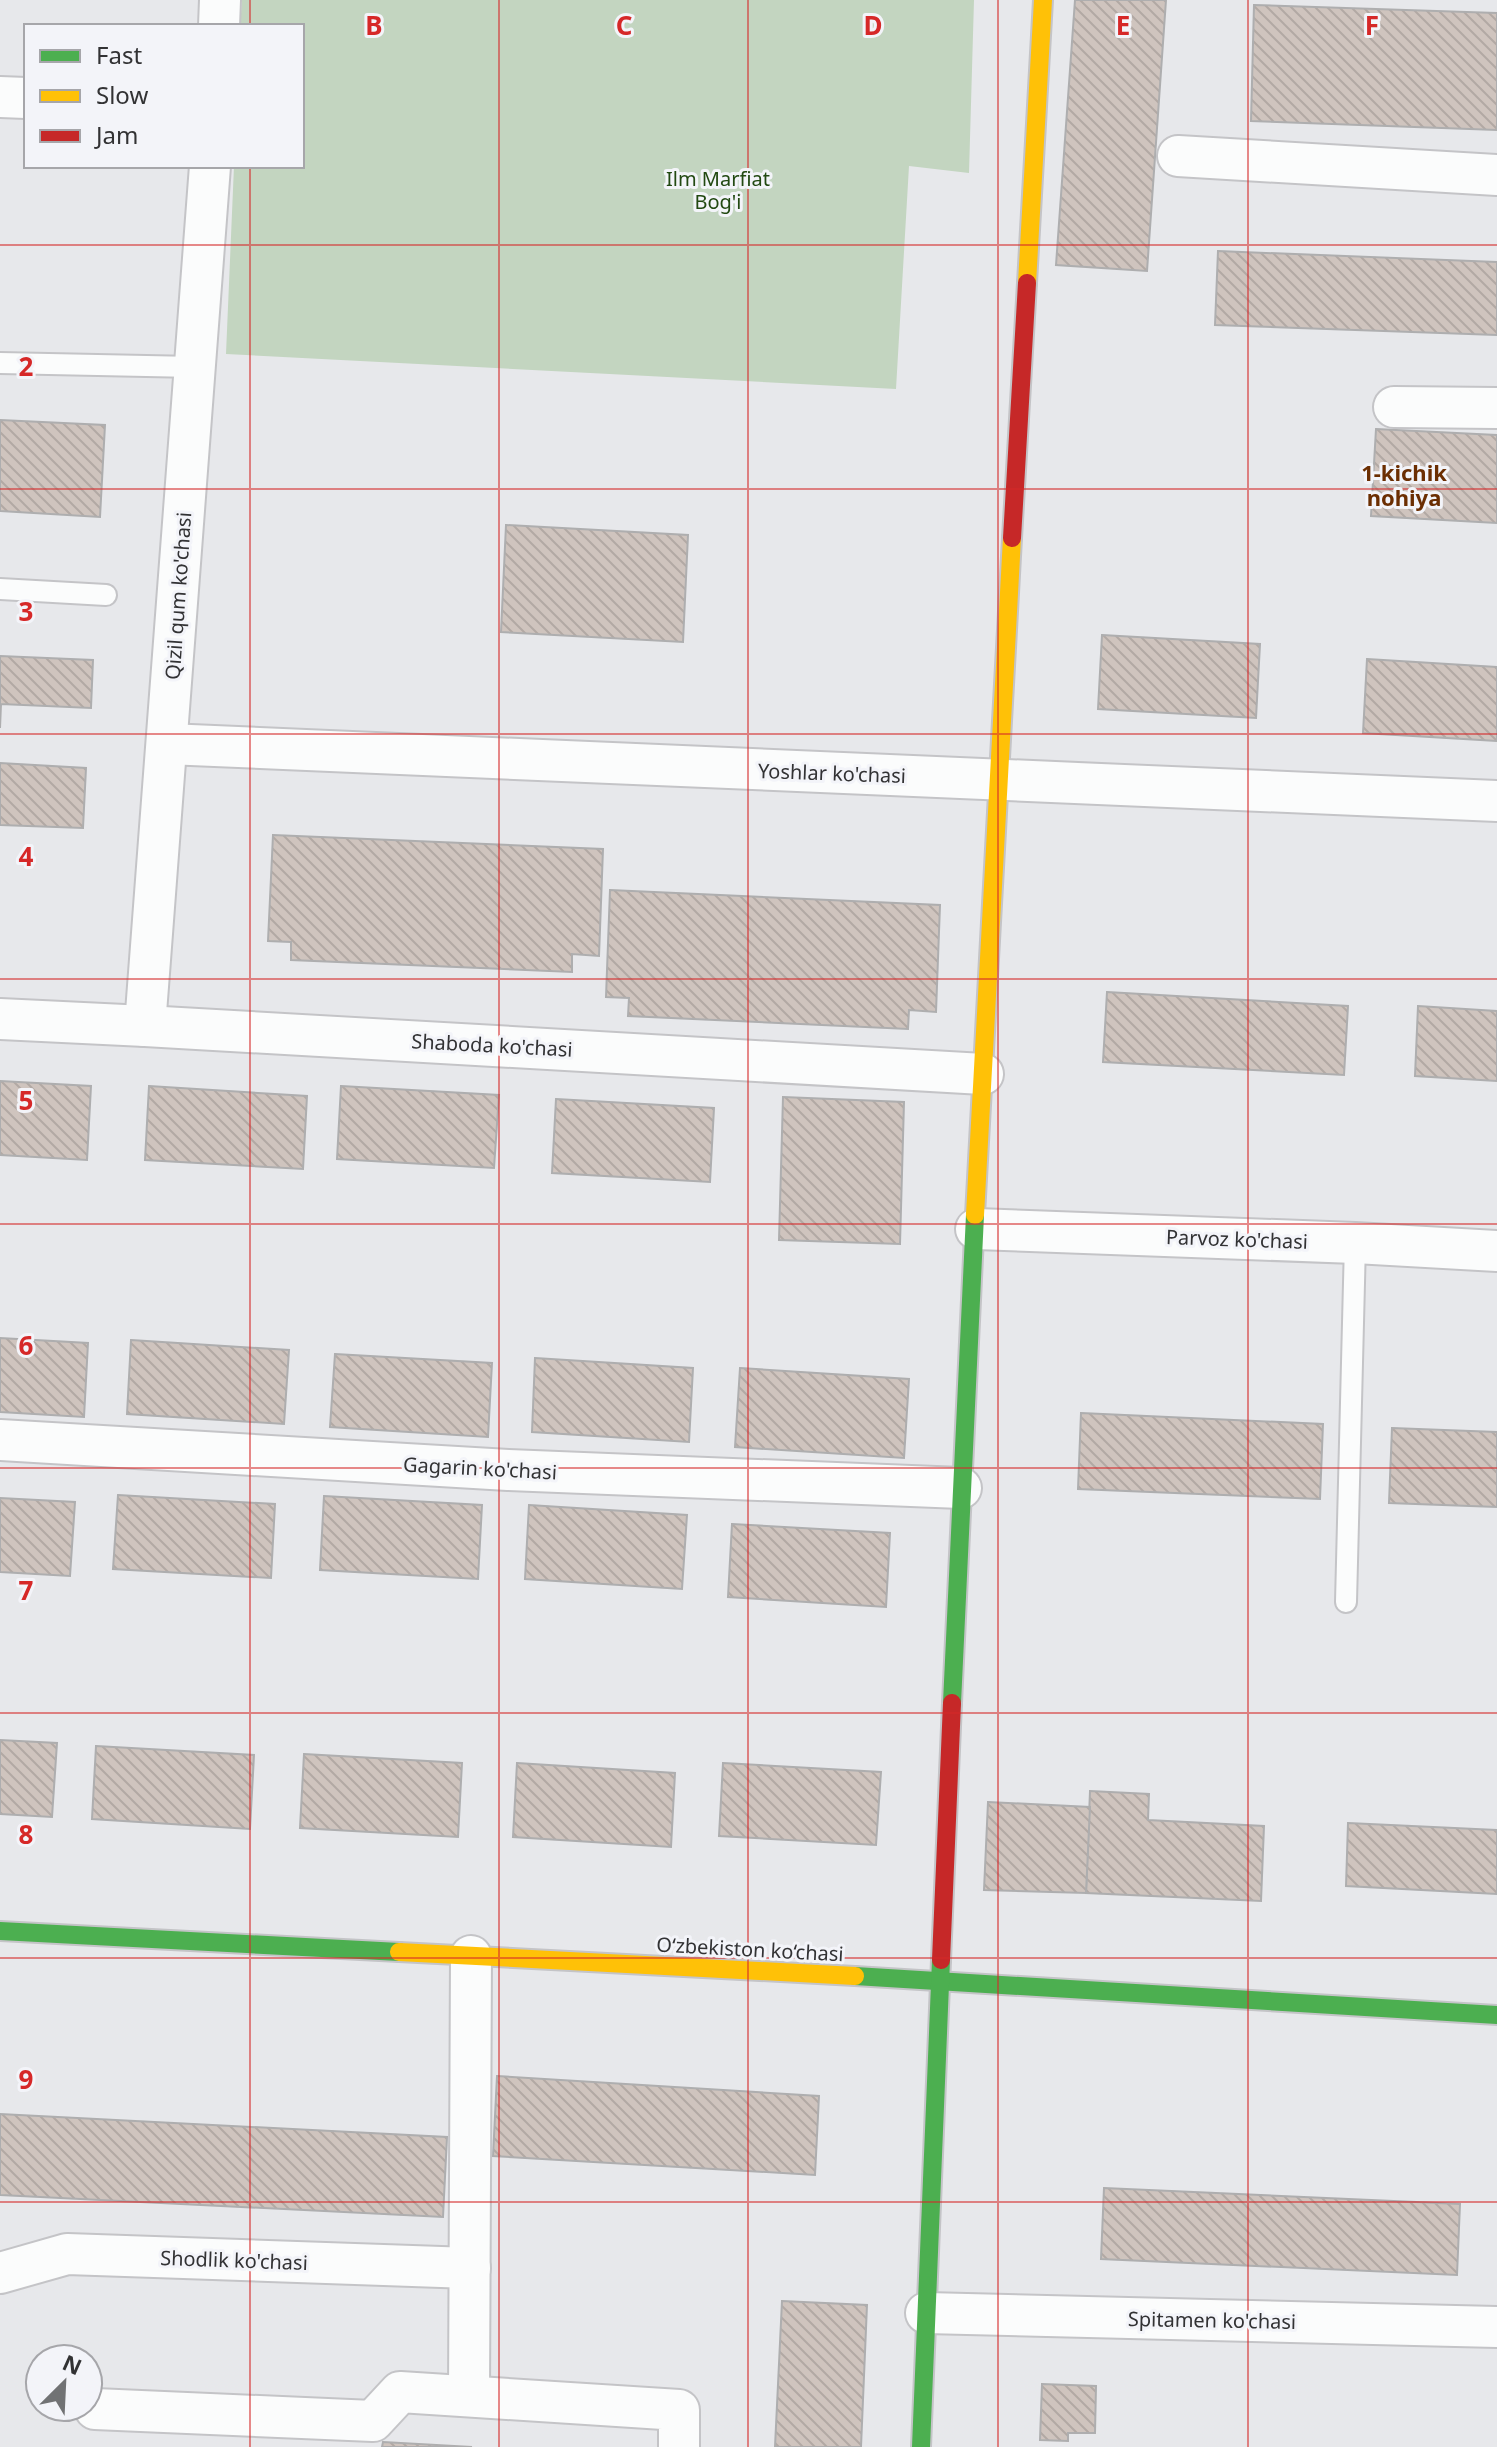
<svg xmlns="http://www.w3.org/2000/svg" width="1497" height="2447" font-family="'Noto Sans',sans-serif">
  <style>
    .green { fill: #c3d5c0 }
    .building { fill: url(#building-back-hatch); stroke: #aeaeaf; stroke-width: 2 }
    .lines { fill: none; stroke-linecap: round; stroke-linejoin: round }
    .lane-casing { stroke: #c4c4c7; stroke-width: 24 }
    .street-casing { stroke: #c4c4c7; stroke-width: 44 }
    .fast-casing { stroke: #c4c4c7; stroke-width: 22 }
    .slow-casing { stroke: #c4c4c7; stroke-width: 22 }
    .jam-casing { stroke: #c4c4c7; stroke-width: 22 }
    .lane { stroke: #fbfcfc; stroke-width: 20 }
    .street { stroke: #fbfcfc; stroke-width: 40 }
    .fast { stroke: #4caf50; stroke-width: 18 }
    .slow { stroke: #ffc107; stroke-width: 18 }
    .jam { stroke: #c62828; stroke-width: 18 }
    .grid { fill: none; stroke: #d62828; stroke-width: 2; stroke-opacity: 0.55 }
    .labels { text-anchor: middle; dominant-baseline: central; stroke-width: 6; stroke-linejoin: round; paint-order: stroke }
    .park-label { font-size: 20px; fill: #224912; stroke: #f3f4f9 }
    .street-label { font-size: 20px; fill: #323234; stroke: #f3f4f9 }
    .neighbourhood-label { font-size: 22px; font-weight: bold; fill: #6b2e02; stroke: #f3f4f9 }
    .grid-label { font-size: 26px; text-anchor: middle; font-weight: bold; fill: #d62828; stroke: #f3f4f9; stroke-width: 6; stroke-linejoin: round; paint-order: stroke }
  </style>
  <defs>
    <pattern id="building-back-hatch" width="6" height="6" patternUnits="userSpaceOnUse" patternTransform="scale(2)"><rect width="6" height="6" fill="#cfc4be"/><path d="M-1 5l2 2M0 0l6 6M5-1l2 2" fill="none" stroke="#b2a9a4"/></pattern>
  </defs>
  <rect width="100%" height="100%" fill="#e7e8eb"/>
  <polygon class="green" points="242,0 974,0 969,173 909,166 896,389 226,354 234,166 302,166 302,26 240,26"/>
  <g class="building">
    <polygon points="1075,0 1166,0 1147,271 1056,265"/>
    <polygon points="1254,5 1497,13 1497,130 1251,121"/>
    <polygon points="1218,251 1497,262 1497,335 1215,325"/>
    <polygon points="0,420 105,425 100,517 0,511"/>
    <polygon points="1376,429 1497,435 1497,523 1371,516"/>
    <polygon points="506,525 688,535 683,642 501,632"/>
    <polygon points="1102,635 1260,644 1256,718 1098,709"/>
    <polygon points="0,656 93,660 91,708 1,704 0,728"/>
    <polygon points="1367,659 1497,667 1497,741 1363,733"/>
    <polygon points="0,763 86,768 83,828 0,825"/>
    <polygon points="273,835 603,849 599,956 572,954 572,972 291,960 291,942 268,941"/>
    <polygon points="610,890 940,905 936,1012 909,1010 908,1029 628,1016 629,998 606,997"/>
    <polygon points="1107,992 1348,1006 1344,1075 1103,1062"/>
    <polygon points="1418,1006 1497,1011 1497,1081 1415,1076"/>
    <polygon points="0,1081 91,1086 87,1160 0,1155"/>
    <polygon points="149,1086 307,1096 303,1169 145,1160"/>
    <polygon points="341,1086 499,1095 494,1168 337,1159"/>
    <polygon points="783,1097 904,1102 900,1244 779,1240"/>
    <polygon points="556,1099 714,1108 710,1182 552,1173"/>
    <polygon points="0,1338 88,1343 84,1417 0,1412"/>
    <polygon points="131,1340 289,1350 284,1424 127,1414"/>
    <polygon points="335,1354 492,1363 488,1437 330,1427"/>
    <polygon points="535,1358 693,1368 689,1442 532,1432"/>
    <polygon points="740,1368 909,1379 904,1458 735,1447"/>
    <polygon points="1081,1413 1323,1424 1320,1499 1078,1489"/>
    <polygon points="1392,1428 1497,1432 1497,1507 1389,1503"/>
    <polygon points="118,1495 275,1504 271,1578 113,1569"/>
    <polygon points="324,1496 482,1505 478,1579 320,1570"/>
    <polygon points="0,1498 75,1502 70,1576 0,1572"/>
    <polygon points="529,1505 687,1515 682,1589 525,1579"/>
    <polygon points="732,1524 890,1533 886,1607 728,1597"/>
    <polygon points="0,1740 57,1743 52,1817 0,1814"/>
    <polygon points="96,1746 254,1755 250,1829 92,1819"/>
    <polygon points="304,1754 462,1763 458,1837 300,1828"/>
    <polygon points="517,1763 675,1773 671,1847 513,1837"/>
    <polygon points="723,1763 881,1772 876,1845 719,1836"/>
    <polygon points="1090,1791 1149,1794 1148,1820 1264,1826 1261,1901 1086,1893"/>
    <polygon points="988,1802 1090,1807 1086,1893 984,1890"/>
    <polygon points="1348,1823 1497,1830 1497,1894 1346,1886"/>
    <polygon points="497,2076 819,2096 815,2175 493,2156"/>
    <polygon points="0,2114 447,2137 443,2217 0,2195"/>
    <polygon points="1104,2188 1460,2204 1457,2275 1101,2259"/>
    <polygon points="782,2301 867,2305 861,2447 775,2447"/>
    <polygon points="1042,2384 1096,2386 1095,2433 1068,2433 1068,2441 1040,2440"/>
    <polygon points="383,2442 472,2447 382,2447"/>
  </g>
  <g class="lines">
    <g class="lane-casing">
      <g id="lane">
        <polyline points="0,363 195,367"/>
        <polyline points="0,589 106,595"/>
        <polyline points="1346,1602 1355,1243"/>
      </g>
    </g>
    <g class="street-casing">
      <g id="street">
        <polyline points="219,26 220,0"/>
        <polyline points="0,97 26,98"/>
        <polyline points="1178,156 1497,175"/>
        <polyline points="1394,407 1497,408"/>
        <polyline points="167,744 1497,801"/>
        <polyline points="0,1019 145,1026 983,1074"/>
        <polyline points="145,1026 210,166"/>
        <polyline points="976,1229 1355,1243 1497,1251"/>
        <polyline points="0,1440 508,1470 961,1488"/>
        <polyline points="0,2273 67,2254 470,2268"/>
        <polyline points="926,2313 1497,2327"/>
        <polyline points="469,2396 471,1956"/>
        <polyline points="95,2409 373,2421 400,2392 679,2410 679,2447"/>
      </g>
    </g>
    <g class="fast-casing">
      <g id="fast">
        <polyline points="952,1703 975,1215"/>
        <polyline points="0,1931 399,1952"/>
        <polyline points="855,1976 1497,2015"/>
        <polyline points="921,2447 941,1960"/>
      </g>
    </g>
    <g class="slow-casing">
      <g id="slow">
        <polyline points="1027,283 1043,0"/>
        <polyline points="975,1215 1012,538"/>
        <polyline points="399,1952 855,1976"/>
      </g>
    </g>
    <g class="jam-casing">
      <g id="jam">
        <polyline points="1012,538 1027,283"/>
        <polyline points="941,1960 952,1703"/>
      </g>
    </g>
    <use href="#lane" class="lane"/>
    <use href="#street" class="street"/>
    <use href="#fast" class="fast"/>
    <use href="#slow" class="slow"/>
    <use href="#jam" class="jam"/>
  </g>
  <path class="grid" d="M250,0V26M499,0V2447M748,0V2447M998,0V2447M1248,0V2447M250,166V2447M0,245H1497M0,489H1497M0,734H1497M0,979H1497M0,1224H1497M0,1468H1497M0,1713H1497M0,1958H1497M0,2202H1497"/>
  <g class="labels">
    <g class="park-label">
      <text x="718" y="178">Ilm Marfiat<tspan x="718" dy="23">Bog'i</tspan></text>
    </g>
    <g class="street-label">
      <text transform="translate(178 596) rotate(-86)">Qizil qum ko'chasi</text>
      <text transform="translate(832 773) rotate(2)">Yoshlar ko'chasi</text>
      <text transform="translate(492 1045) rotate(3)">Shaboda ko'chasi</text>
      <text transform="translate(1237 1239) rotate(2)">Parvoz ko'chasi</text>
      <text transform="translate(480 1468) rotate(3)">Gagarin ko'chasi</text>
      <text transform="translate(750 1949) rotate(3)">O‘zbekiston ko‘chasi</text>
      <text transform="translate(234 2260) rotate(2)">Shodlik ko'chasi</text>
      <text transform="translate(1212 2320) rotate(1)">Spitamen ko'chasi</text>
    </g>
    <g class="neighbourhood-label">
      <text x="1404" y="472">1-kichik<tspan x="1404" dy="25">nohiya</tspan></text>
    </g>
  </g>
  <g class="grid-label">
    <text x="374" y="35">B</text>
    <text x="624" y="35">C</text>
    <text x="873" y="35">D</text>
    <text x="1123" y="35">E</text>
    <text x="1372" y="35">F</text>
    <text x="26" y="376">2</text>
    <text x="26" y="621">3</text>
    <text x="26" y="866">4</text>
    <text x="26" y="1110">5</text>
    <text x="26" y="1355">6</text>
    <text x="26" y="1600">7</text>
    <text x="26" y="1844">8</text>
    <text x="26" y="2089">9</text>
  </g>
  <rect x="24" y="24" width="280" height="144" fill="#f3f4f9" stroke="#a6a6aa" stroke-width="2"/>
  <rect x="40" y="50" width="40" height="12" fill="#4caf50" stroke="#a6a6aa" stroke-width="2"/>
  <text x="96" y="64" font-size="24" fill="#323234">Fast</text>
  <rect x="40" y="90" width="40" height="12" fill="#ffc107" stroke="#a6a6aa" stroke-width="2"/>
  <text x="96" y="104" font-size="24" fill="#323234">Slow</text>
  <rect x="40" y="130" width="40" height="12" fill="#c62828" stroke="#a6a6aa" stroke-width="2"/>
  <text x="96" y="144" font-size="24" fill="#323234">Jam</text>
  <g transform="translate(64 2383) rotate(24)"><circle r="38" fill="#f3f4f9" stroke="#a6a6aa" stroke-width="2"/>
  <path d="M0-6L14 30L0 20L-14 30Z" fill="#717274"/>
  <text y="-12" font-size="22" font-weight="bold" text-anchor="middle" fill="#323234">N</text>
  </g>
</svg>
